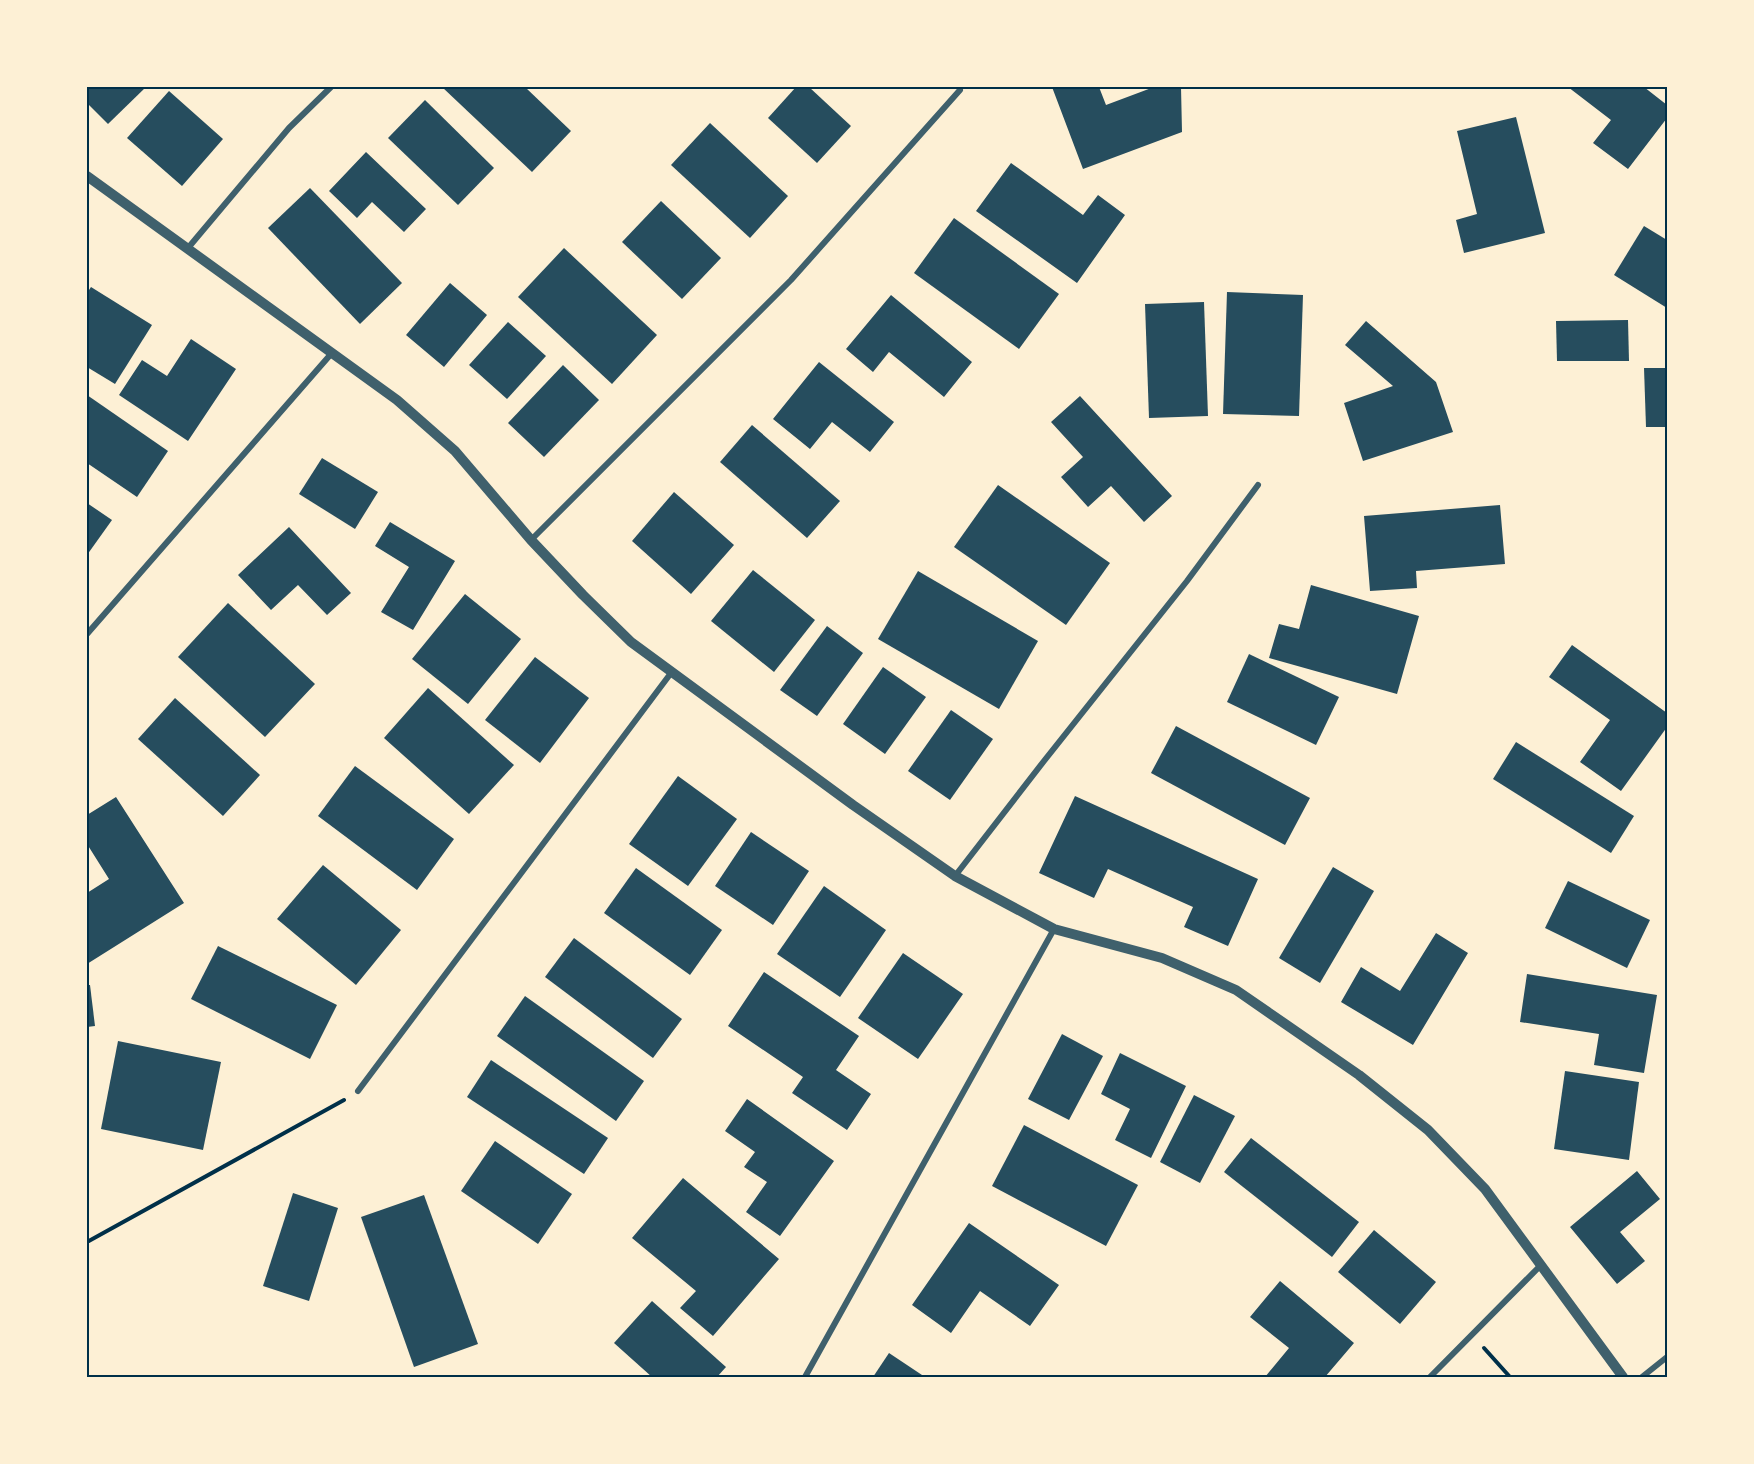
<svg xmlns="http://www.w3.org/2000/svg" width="1754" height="1464" font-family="Inter,sans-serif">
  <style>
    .building { fill: #264d5e }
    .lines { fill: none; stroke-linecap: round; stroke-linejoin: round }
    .path { stroke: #003049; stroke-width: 4 }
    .minor { stroke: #3f606c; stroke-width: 6 }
    .tertiary { stroke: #3f606c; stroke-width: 10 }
    .neatline { fill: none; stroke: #003049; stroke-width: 2 }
  </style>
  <rect width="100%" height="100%" fill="#fdf0d5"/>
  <g class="building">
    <polygon points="87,87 146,87 108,124 87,103"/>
    <polygon points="442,87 525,87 571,131 532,172"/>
    <polygon points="796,87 809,87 851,126 817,163 768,118"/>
    <polygon points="1052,87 1099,87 1106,105 1154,87 1181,87 1182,132 1083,169"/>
    <polygon points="1568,87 1644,87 1667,105 1667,118 1628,169 1593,143 1611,120"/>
    <polygon points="169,91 223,139 182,186 127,138"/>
    <polygon points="425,100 494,168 458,205 388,138"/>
    <polygon points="1516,117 1545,233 1464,253 1456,220 1477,214 1457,131"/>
    <polygon points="710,123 788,196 750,238 671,165"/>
    <polygon points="366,152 426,209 404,232 372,202 357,218 329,191"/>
    <polygon points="1011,163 1083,215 1098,195 1125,215 1077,283 976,211"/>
    <polygon points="310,188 402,283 360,324 268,228"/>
    <polygon points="661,201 721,258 682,299 622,242"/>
    <polygon points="954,218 1059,294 1019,349 914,273"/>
    <polygon points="1644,226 1667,240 1667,308 1614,275"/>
    <polygon points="564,248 657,335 612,384 518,297"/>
    <polygon points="450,283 487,315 444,367 406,335"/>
    <polygon points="91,287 152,325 115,384 87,367 87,293"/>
    <polygon points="1227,292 1303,295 1299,416 1223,414"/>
    <polygon points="891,295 972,362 944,397 889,352 873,372 846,349"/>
    <polygon points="1204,302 1208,416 1149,418 1145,304"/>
    <polygon points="1628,320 1629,361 1557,361 1556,321"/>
    <polygon points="1366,321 1436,382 1453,432 1363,461 1344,403 1393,386 1345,345"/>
    <polygon points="508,322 546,356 507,399 469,365"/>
    <polygon points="191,339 236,369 188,441 119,395 142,360 167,376"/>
    <polygon points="819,362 894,422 870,452 832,422 810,449 773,419"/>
    <polygon points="563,365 599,400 544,457 508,423"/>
    <polygon points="1644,368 1667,368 1667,427 1646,427"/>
    <polygon points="87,395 168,451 137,497 87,463"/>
    <polygon points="1080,396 1172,496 1144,522 1111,486 1088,507 1061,477 1083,457 1051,422"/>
    <polygon points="752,425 840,501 807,538 720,462"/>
    <polygon points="322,458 378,492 355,529 299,494"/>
    <polygon points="998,485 1110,563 1066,625 954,547"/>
    <polygon points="674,492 734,545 691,594 632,541"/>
    <polygon points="87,503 112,520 87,555"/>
    <polygon points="1500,505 1505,564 1416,571 1417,588 1370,591 1364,516"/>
    <polygon points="390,522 455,561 413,630 381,612 409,567 375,546"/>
    <polygon points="289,527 351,593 327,615 298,585 271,610 238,575"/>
    <polygon points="753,570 815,620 774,672 711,621"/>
    <polygon points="918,571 1038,641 999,709 878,639"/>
    <polygon points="1311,585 1419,616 1397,694 1269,658 1279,624 1299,629"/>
    <polygon points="465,594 521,639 468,704 412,659"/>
    <polygon points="228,603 315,684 265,737 178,657"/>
    <polygon points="827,626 863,653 817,716 780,690"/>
    <polygon points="1572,645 1667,713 1667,727 1621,791 1580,762 1610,720 1549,677"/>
    <polygon points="1249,654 1339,697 1316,745 1227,702"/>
    <polygon points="535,657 589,698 540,763 485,720"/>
    <polygon points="883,667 926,697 885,754 843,724"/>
    <polygon points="428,688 514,765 469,814 384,738"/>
    <polygon points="175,698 260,775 223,816 138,739"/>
    <polygon points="951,710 993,739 950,800 908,771"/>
    <polygon points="1176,726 1310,798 1285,845 1151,773"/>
    <polygon points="1516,742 1634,816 1611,853 1493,779"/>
    <polygon points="355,766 454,839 417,890 318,816"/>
    <polygon points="678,776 737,819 688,886 629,844"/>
    <polygon points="1075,796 1258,879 1228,946 1184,927 1193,907 1108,869 1094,898 1039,873"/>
    <polygon points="116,797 184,903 87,964 87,893 109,879 87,844 87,815"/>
    <polygon points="751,832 809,871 773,925 715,886"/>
    <polygon points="323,865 401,930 356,985 277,919"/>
    <polygon points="1333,867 1374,891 1320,983 1279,958"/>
    <polygon points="636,868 722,930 690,975 604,913"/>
    <polygon points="1568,881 1650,920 1627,968 1545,928"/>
    <polygon points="824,886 886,930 840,997 777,954"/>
    <polygon points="1436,933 1468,953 1413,1045 1341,1002 1361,967 1400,991"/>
    <polygon points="574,938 682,1019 653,1058 545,977"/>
    <polygon points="218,946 337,1005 310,1059 191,999"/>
    <polygon points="903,953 963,994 918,1059 858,1018"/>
    <polygon points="764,972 859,1036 836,1070 871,1094 847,1130 792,1093 803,1077 728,1026"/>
    <polygon points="1527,974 1657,995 1644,1073 1594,1065 1599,1034 1520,1022"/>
    <polygon points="87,985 90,985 95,1026 87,1027"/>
    <polygon points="525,996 644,1081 616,1121 497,1036"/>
    <polygon points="1062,1034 1103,1056 1069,1120 1028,1099"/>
    <polygon points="118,1041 221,1062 203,1150 101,1129"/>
    <polygon points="1120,1053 1186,1086 1151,1158 1115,1140 1130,1109 1101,1094"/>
    <polygon points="491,1060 608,1138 584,1174 467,1097"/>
    <polygon points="1565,1071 1639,1082 1629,1160 1554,1149"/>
    <polygon points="1194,1095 1235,1116 1200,1183 1160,1162"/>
    <polygon points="747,1099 834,1161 780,1236 746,1212 767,1182 744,1167 755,1152 725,1131"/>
    <polygon points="1024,1125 1138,1185 1106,1246 992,1186"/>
    <polygon points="1251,1138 1359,1222 1332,1257 1224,1172"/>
    <polygon points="495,1141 572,1194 538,1244 461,1191"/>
    <polygon points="1637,1171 1660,1199 1620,1232 1645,1261 1617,1284 1570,1227"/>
    <polygon points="683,1178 779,1259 713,1336 680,1308 696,1291 632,1238"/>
    <polygon points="293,1193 338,1208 309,1301 263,1286"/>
    <polygon points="424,1195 478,1344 414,1367 361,1217"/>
    <polygon points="969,1223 1059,1285 1030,1326 980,1291 951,1333 912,1305"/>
    <polygon points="1374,1230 1436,1282 1400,1324 1338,1272"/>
    <polygon points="1280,1281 1354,1343 1325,1377 1265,1377 1289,1348 1250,1317"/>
    <polygon points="652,1301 726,1367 717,1377 652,1377 614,1343"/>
    <polygon points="889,1353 925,1377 873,1377"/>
  </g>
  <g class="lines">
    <g class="path">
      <polyline points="87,1242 344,1100"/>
      <polyline points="1484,1348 1510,1377"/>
    </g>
    <g class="minor">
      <polyline points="188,248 289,128 331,87"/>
      <polyline points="531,540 791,280 960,90"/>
      <polyline points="87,634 331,354"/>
      <polyline points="955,876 1044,761 1187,581 1258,485"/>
      <polyline points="358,1091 671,673"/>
      <polyline points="805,1377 1054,929"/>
      <polyline points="1430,1377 1541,1265"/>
      <polyline points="1642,1377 1667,1357"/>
    </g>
    <polyline class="tertiary" points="87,176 397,400 455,451 531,540 583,595 631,642 853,805 955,876 1054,929 1162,958 1236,990 1359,1075 1428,1130 1485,1189 1623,1377"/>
  </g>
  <rect width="1754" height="1464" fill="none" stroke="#fdf0d5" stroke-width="177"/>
  <rect x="88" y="88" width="1578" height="1288" class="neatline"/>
</svg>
